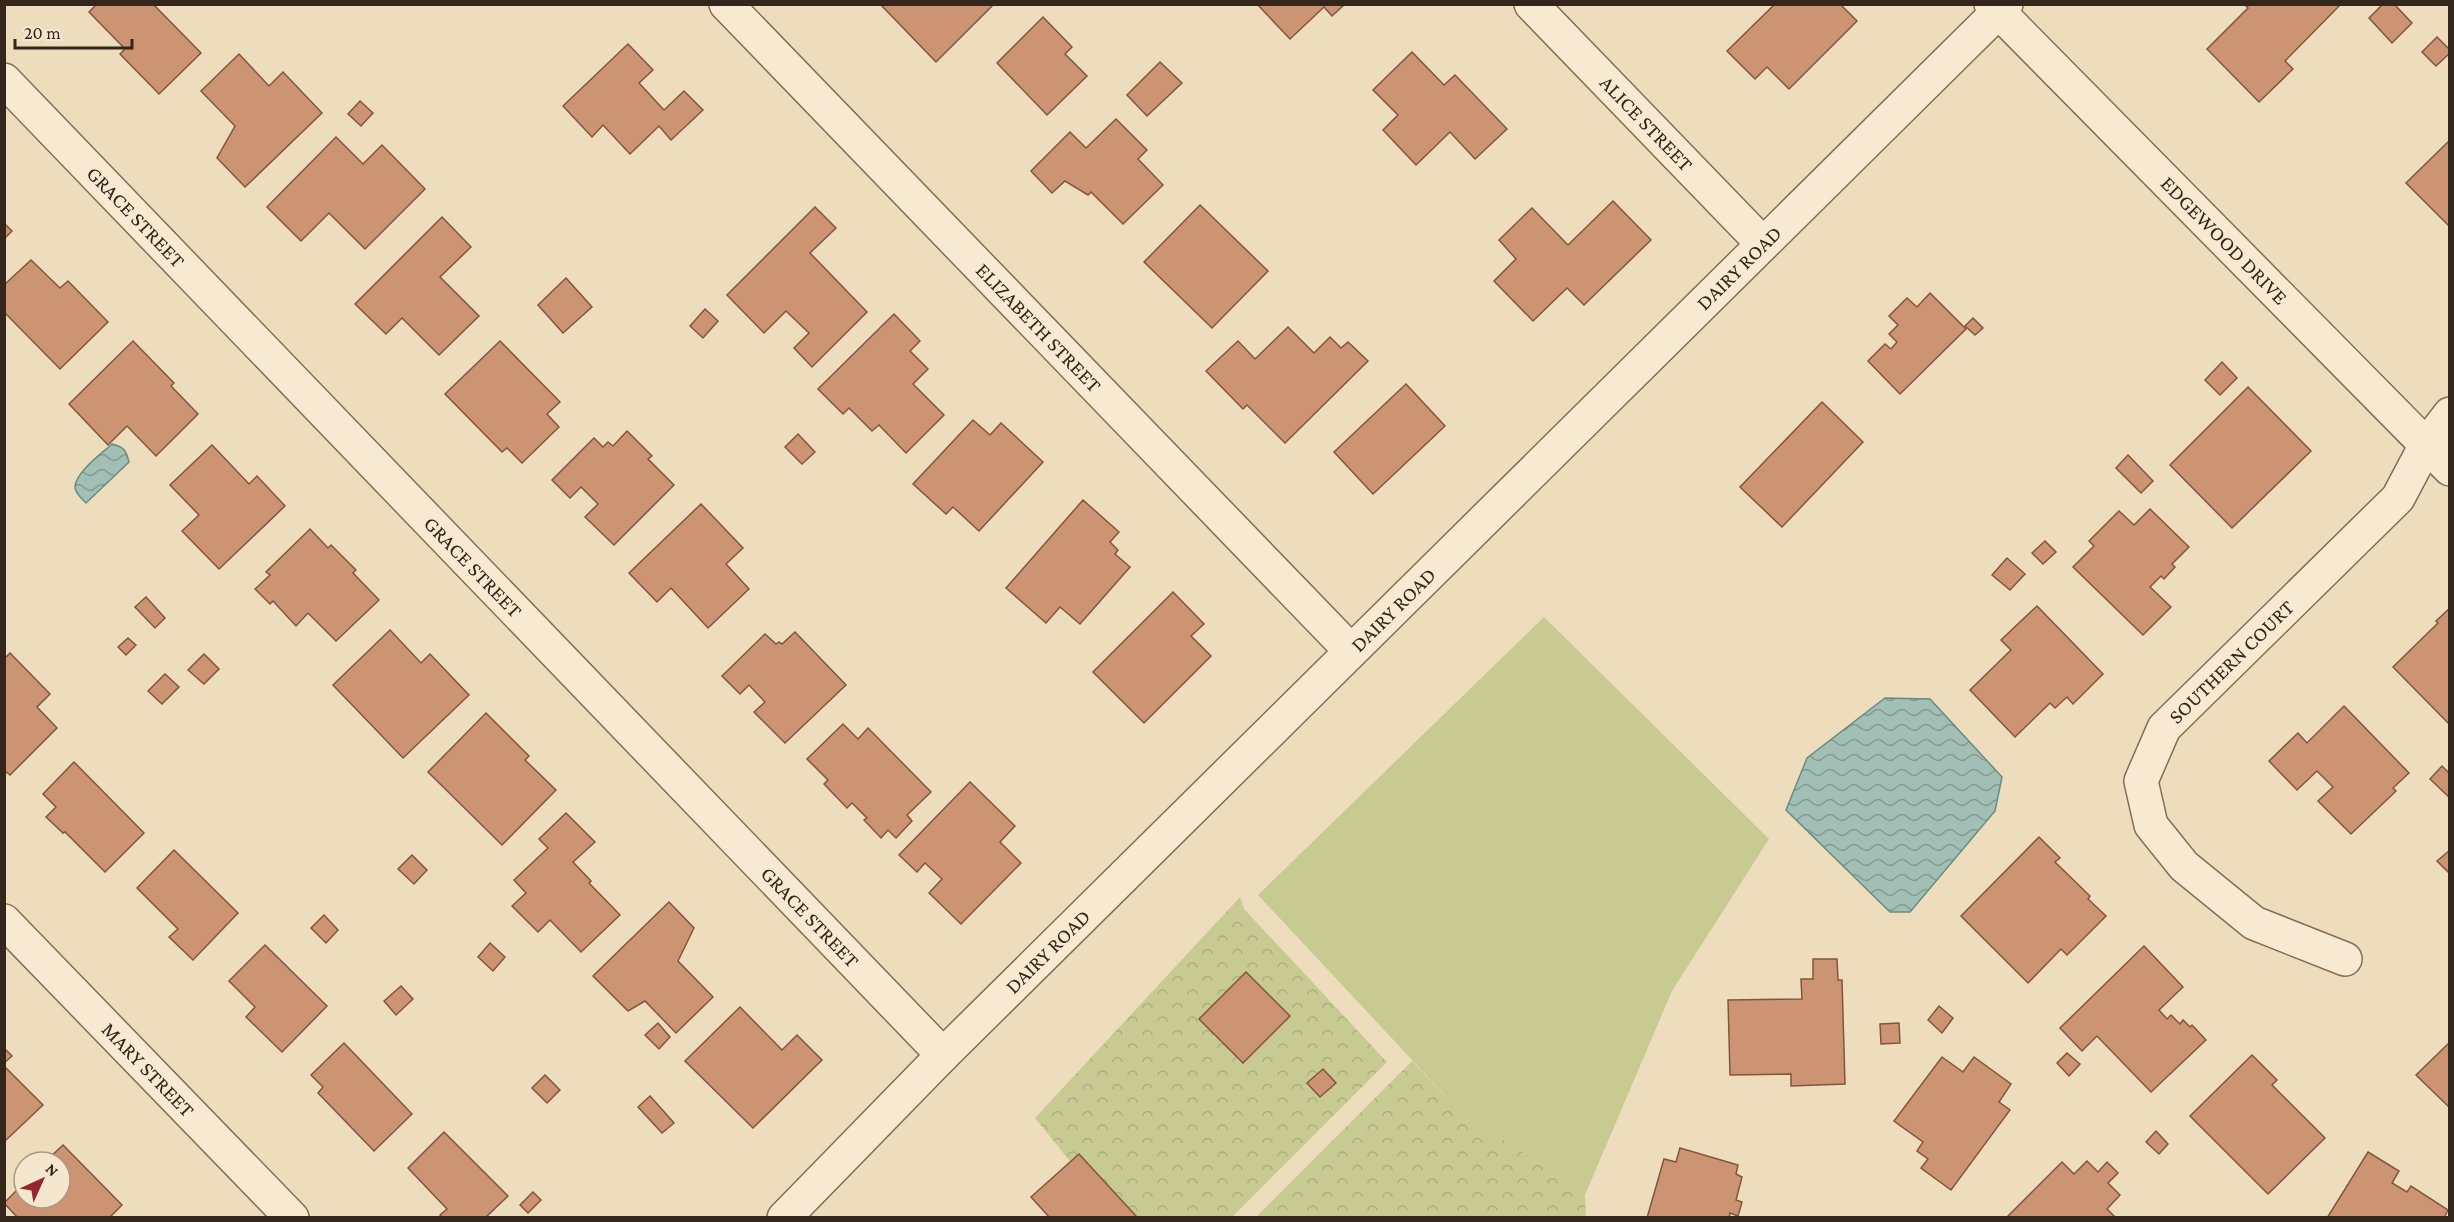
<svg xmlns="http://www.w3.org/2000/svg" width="2454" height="1222" font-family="'Crimson Pro',serif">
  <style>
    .green { fill: #c7cb92 }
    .forest { fill: url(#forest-crowns) }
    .water { fill: url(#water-waves); stroke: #698c81; stroke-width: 1.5 }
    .building { fill: #cc9473; stroke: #84553d; stroke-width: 1.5 }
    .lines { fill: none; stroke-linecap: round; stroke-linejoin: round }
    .minor-casing { stroke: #856d57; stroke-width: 36 }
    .tertiary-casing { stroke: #856d57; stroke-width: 36 }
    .minor { stroke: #f8ead0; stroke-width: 33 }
    .tertiary { stroke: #f8ead0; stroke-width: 33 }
    .labels { text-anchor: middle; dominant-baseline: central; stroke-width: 5; stroke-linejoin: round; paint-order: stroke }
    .street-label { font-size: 21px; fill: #34261b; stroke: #f5e7cd }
  </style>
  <defs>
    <pattern id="forest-crowns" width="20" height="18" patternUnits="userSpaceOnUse" patternTransform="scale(1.5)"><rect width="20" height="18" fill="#c7cb92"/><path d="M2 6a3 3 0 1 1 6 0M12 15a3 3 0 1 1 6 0" fill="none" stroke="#acae7d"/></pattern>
    <pattern id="water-waves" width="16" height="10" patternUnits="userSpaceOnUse" patternTransform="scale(1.5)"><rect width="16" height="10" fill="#a1bfb4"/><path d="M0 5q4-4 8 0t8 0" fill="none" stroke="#849b92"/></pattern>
  </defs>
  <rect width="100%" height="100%" fill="#edddbd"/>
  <polygon class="green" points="1544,617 1769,839 1672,991 1585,1195 1456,1107 1258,895"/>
  <g class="forest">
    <polygon points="1240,897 1244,909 1387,1062 1232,1217 1115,1217 1035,1118"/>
    <polygon points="1412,1061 1456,1107 1585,1195 1586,1217 1256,1217"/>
  </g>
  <g class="water">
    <path d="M112,444C124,447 126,450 129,462L86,503C82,499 75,493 75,487C75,473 101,454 112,444Z"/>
    <polygon points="1885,698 1930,699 2002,777 1995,811 1910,912 1890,912 1786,810 1807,758"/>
  </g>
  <g class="building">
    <polygon points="97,4 153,4 201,53 159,94 120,54 125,49 89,12"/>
    <polygon points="880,4 994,4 936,62"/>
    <polygon points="1257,4 1345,4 1332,16 1324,7 1290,39"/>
    <polygon points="1775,4 1840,4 1857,21 1789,89 1767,67 1755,79 1727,51"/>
    <polygon points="2244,4 2341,4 2285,61 2293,69 2259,102 2207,49 2248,8"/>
    <polygon points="2383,4 2394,4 2412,23 2392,43 2369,18"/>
    <polygon points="1043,17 1072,47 1065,54 1087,76 1047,115 997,63"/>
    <polygon points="2437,37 2450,50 2450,53 2436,66 2422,52"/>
    <polygon points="628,44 653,70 639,83 664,110 684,91 703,110 671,140 659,126 630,154 603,125 592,137 563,106"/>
    <polygon points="1412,52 1444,85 1455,75 1507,129 1475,159 1450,132 1416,165 1383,130 1398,115 1373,90"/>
    <polygon points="239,54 269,86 283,72 322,113 245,187 217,158 235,126 201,91"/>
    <polygon points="1160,62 1182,83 1147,116 1127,95"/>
    <polygon points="360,101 373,113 361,126 348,114"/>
    <polygon points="1116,119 1147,150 1138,159 1163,185 1123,224 1091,192 1088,195 1065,181 1052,193 1031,171 1070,132 1086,148"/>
    <polygon points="336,137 363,164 382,145 425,189 365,249 329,213 301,241 267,207"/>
    <polygon points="2450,140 2450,227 2406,183"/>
    <polygon points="1613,201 1651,240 1584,305 1567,288 1533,321 1494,281 1516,259 1499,240 1532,208 1568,245"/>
    <polygon points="1200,205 1268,271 1212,328 1144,262"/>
    <polygon points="815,207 836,228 810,253 867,312 812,367 794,348 809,333 786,311 764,333 727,295"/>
    <polygon points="442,217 471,247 440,277 479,316 439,355 402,318 386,334 355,304"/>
    <polygon points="4,223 12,231 4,239"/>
    <polygon points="31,260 60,288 68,281 108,322 60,369 4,312 4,285"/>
    <polygon points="566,278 592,307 563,333 538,305"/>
    <polygon points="1930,293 1966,329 1900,394 1868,361 1885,344 1891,349 1897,342 1889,334 1898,325 1889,316 1907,298 1917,307"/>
    <polygon points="705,309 718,321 703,338 690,326"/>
    <polygon points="894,314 920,341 910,351 928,369 913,384 944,415 906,453 879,425 872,431 849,408 843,414 818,389"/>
    <polygon points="1973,318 1983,328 1975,335 1965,326"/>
    <polygon points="1288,327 1314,353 1330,337 1341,348 1348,342 1368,361 1285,443 1247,405 1243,409 1206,371 1238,341 1255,359"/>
    <polygon points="133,341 174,383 171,386 198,414 156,456 127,426 108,445 69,404"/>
    <polygon points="500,341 560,402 547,414 559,427 522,463 507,448 502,452 445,394"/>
    <polygon points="2222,362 2237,378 2220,395 2205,380"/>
    <polygon points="1406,384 1445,426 1373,494 1334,452"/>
    <polygon points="2248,387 2311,451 2232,528 2170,465"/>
    <polygon points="1822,402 1863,442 1782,527 1740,487"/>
    <polygon points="973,420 990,435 1001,423 1043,462 979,531 953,507 946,514 913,484"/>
    <polygon points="627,431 652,456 648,459 674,485 614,545 585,517 598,504 581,487 570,498 552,480 594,438 603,447 608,442 613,446"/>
    <polygon points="798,434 815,452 802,464 785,447"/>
    <polygon points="212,445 249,484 257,476 285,506 219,569 182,531 199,515 170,485"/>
    <polygon points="2128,455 2153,481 2141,493 2116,468"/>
    <polygon points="1083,500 1119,532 1110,542 1118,550 1115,554 1130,567 1080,624 1060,607 1046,623 1006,588"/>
    <polygon points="701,504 743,548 726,564 749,589 708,628 671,588 657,602 629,573"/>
    <polygon points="2150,509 2189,547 2172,564 2175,567 2164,579 2161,576 2150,587 2171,607 2143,635 2073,567 2094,546 2089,541 2119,511 2134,525"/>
    <polygon points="310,529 328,548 331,545 356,570 353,573 379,600 336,641 308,613 296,626 273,601 270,604 255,589 270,575 266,572"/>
    <polygon points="2045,541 2056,552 2043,564 2032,553"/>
    <polygon points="2007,558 2025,574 2010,590 1992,575"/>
    <polygon points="1173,592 1204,624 1191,636 1211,656 1144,723 1093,672"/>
    <polygon points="146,597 165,618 155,628 135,607"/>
    <polygon points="2037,606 2103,674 2073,704 2067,697 2055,708 2050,703 2015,737 1970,690 2011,650 2001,640"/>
    <polygon points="2450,608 2450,725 2393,667 2438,623 2436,621"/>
    <polygon points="390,630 421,663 430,654 469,695 403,758 333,685"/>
    <polygon points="795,632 846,685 785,743 754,712 765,702 749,685 740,694 722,676 765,634 776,644 779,642 782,644"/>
    <polygon points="128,638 136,645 126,655 118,647"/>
    <polygon points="10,653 50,694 37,707 57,728 10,775 4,770 4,659"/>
    <polygon points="204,654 219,669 204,684 188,670"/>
    <polygon points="165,674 179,687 162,704 148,691"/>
    <polygon points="2344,706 2409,773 2393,788 2396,791 2351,834 2318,801 2333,787 2317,771 2297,790 2269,761 2298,733 2307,743"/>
    <polygon points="486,713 529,756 525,760 556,790 502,845 428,772"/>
    <polygon points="843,724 858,739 868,728 931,792 907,815 912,821 896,838 888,830 881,838 864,820 867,818 852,803 847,808 824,784 828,780 807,759"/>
    <polygon points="74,762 144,833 105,872 65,832 63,833 46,817 56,807 43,794"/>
    <polygon points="2442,766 2450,774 2450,798 2430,779"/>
    <polygon points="970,782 1015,826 1000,842 1021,863 961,924 929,893 942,879 925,863 917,872 899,855"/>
    <polygon points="566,813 595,842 573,862 591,881 589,883 620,915 581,952 550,920 538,932 512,906 526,893 514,880 548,848 539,839"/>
    <polygon points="2039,837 2060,858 2055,862 2090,896 2088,899 2106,916 2067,955 2061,949 2028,983 1961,916"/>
    <polygon points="174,850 238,913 193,960 169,937 178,929 137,888"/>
    <polygon points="2450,850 2450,874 2437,861"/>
    <polygon points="412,855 427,870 414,884 398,869"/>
    <polygon points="669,902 694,928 678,961 713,997 676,1033 645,1001 628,1011 593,976"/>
    <polygon points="324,915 338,930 326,943 311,928"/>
    <polygon points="490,943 505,957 493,971 478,957"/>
    <polygon points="265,945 327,1006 282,1052 246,1017 255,1007 229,981"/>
    <polygon points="2144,946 2183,987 2159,1010 2167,1019 2171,1015 2180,1024 2183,1020 2190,1027 2192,1025 2206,1040 2151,1092 2097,1036 2082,1051 2060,1028"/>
    <polygon points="1813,959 1837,959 1838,980 1842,980 1845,1084 1791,1086 1791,1074 1730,1075 1728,1000 1802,999 1801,979 1813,979"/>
    <polygon points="1246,972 1290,1016 1243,1063 1199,1019"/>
    <polygon points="401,986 413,999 396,1015 384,1001"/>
    <polygon points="1939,1006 1953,1018 1942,1033 1928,1020"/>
    <polygon points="740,1007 782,1050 797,1035 822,1060 753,1128 685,1061"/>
    <polygon points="658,1023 670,1037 659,1049 645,1035"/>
    <polygon points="1899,1023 1900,1043 1881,1044 1880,1024"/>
    <polygon points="2450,1042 2450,1108 2416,1075"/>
    <polygon points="344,1043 412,1114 374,1151 318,1093 323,1087 311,1075"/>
    <polygon points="4,1048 12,1056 4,1063"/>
    <polygon points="2067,1053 2080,1064 2069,1076 2057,1063"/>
    <polygon points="2252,1055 2277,1080 2272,1085 2325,1138 2268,1194 2190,1116"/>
    <polygon points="1942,1057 1963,1072 1974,1057 2011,1084 1999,1102 2010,1110 1951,1190 1921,1168 1928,1159 1917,1151 1923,1142 1894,1121"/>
    <polygon points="4,1066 43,1105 5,1141 4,1140"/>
    <polygon points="1323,1069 1336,1083 1320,1097 1307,1083"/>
    <polygon points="545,1075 560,1090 547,1103 532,1088"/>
    <polygon points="650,1096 674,1123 662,1133 638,1107"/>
    <polygon points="2156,1131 2168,1144 2159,1154 2146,1142"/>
    <polygon points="444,1132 508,1196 485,1218 443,1218 440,1215 447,1209 408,1168"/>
    <polygon points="63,1145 122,1205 109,1218 18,1218 4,1203 24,1183 24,1198 60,1198 60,1162 45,1162"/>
    <polygon points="1680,1148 1738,1165 1736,1174 1742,1177 1736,1200 1742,1202 1738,1216 1730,1213 1729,1218 1647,1218 1664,1159 1676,1162"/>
    <polygon points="2368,1152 2399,1171 2392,1183 2407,1192 2411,1186 2448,1210 2444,1218 2327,1218"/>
    <polygon points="1079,1154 1136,1216 1134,1218 1050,1218 1031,1197"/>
    <polygon points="2087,1161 2098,1172 2107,1162 2118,1173 2108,1183 2120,1195 2107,1209 2116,1218 2006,1218 2062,1162 2074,1174"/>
    <polygon points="533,1192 541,1200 528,1213 520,1205"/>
  </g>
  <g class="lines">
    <g class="minor-casing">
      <g id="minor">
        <path id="s1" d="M726,4L1351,651"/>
        <path id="s2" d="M1531,4L1763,244"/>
        <path id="s3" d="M4,80L943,1055"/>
        <path id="s4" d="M4,921L292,1218"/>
        <path id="s5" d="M2345,959L2254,923L2184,866L2151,825L2141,781L2164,728L2398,498L2426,445L2450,414"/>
      </g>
    </g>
    <g class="tertiary-casing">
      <g id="tertiary">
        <path id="s6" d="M1991,4L2450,469"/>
        <path id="s7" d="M784,1218L943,1055L2006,4"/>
      </g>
    </g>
    <use href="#minor" class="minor"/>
    <use href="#tertiary" class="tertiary"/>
  </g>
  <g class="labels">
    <g class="street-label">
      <text stroke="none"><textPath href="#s2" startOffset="166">ALICE STREET</textPath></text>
      <text stroke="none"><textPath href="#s3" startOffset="190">GRACE STREET</textPath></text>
      <text stroke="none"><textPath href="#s6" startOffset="332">EDGEWOOD DRIVE</textPath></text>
      <text stroke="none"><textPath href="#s7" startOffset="1347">DAIRY ROAD</textPath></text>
      <text stroke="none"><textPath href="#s1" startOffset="450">ELIZABETH STREET</textPath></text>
      <text stroke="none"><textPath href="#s3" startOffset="676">GRACE STREET</textPath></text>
      <text stroke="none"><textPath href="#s7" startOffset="861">DAIRY ROAD</textPath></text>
      <text stroke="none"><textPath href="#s5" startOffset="438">SOUTHERN COURT</textPath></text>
      <text stroke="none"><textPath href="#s3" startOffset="1162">GRACE STREET</textPath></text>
      <text stroke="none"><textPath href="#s7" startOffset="375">DAIRY ROAD</textPath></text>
      <text stroke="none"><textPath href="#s4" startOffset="207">MARY STREET</textPath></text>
    </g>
  </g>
  <rect width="2454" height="1222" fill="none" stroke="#34261b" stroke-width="12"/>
  <g transform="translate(42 1180) rotate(45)"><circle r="28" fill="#f5e7cd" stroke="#a89a86" stroke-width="1.5"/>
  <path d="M0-4.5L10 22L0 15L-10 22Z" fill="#94272d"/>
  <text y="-9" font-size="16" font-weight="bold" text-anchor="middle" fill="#34261b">N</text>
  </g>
  <path d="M15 39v9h117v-9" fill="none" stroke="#34261b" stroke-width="3"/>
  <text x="24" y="39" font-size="18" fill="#34261b" stroke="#f5e7cd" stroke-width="4.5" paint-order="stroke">20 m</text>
</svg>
